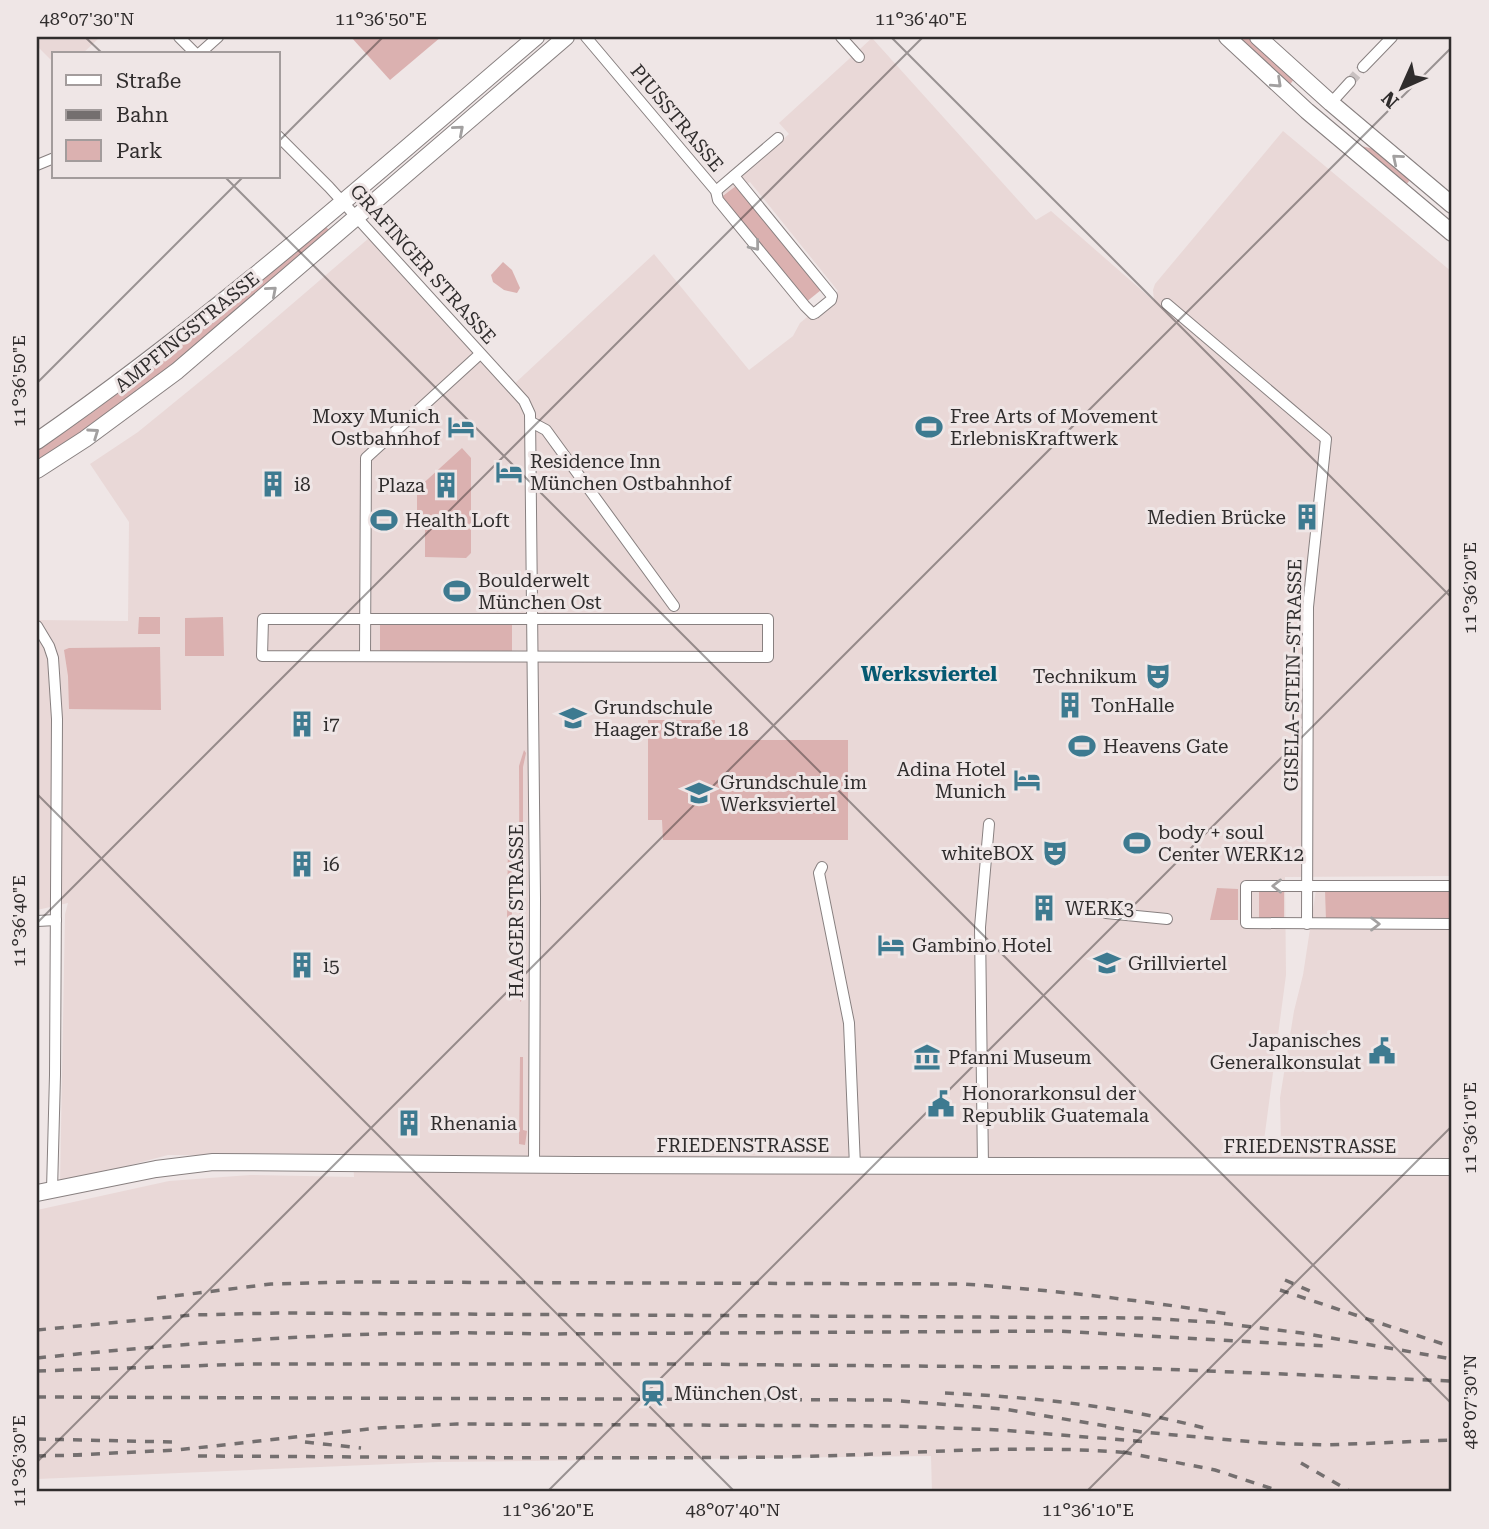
<svg xmlns="http://www.w3.org/2000/svg" width="1489" height="1529" font-family="'Roboto Serif',serif">
  <style>
    .built { fill: #e9d8d7 }
    .green { fill: #dbb1b0 }
    .lines { fill: none; stroke-linecap: round; stroke-linejoin: round }
    .street-tunnel { stroke: #c9c1c1; stroke-width: 10; stroke-dasharray: 10 5; stroke-linecap: butt }
    .street-casing { stroke: #888080; stroke-width: 12 }
    .secondary-casing { stroke: #888080; stroke-width: 18 }
    .street { stroke: #fff; stroke-width: 10 }
    .secondary { stroke: #fff; stroke-width: 16 }
    .rail { stroke: #746f6f; stroke-width: 3.5; stroke-dasharray: 9 9; stroke-linecap: butt }
    .oneway { stroke: #a2a0a0 }
    .ticks { fill: none; stroke: #302d2d; stroke-width: 2; stroke-opacity: 0.45 }
    .labels { text-anchor: middle; dominant-baseline: central; stroke-width: 6; stroke-linejoin: round; paint-order: stroke }
    .street-label { font-size: 19px; fill: #302d2d; stroke: #efe6e6 }
    .poi-label { font-size: 19px; fill: #302d2d; stroke: #efe6e6; text-anchor: start }
    .neighbourhood-label { font-size: 21px; font-weight: bold; fill: #055971; stroke: #efe6e6 }
    .neatline { fill: none; stroke: #302d2d; stroke-width: 2.5 }
    .ticks-label { font-size: 18px; text-anchor: middle; fill: #302d2d }
  </style>
  <rect width="100%" height="100%" fill="#efe6e6"/>
  <g class="built">
    <polygon points="37,37 100,37 82,54 54,54 54,63 37,46"/>
    <polygon points="872,38 1036,220 1051,211 1154,301 1153,290 1155,284 1283,131 1452,272 1452,876 1285,877 1286,975 1263,1148 1281,1148 1280,1098 1294,1011 1303,975 1316,890 1452,900 1452,1492 932,1492 931,1456 439,1462 37,1479 37,1210 169,1181 250,1175 354,1177 353,1157 168,1155 60,1184 65,914 68,903 37,910 37,620 128,621 129,522 90,464 138,432 241,348 369,238 511,387 654,254 749,370 793,336 800,323 838,291 750,182 718,197 789,134 779,123"/>
  </g>
  <g class="green">
    <polygon points="351,37 441,37 390,80"/>
    <polygon points="1237,37 1250,37 1294,79 1289,86"/>
    <polygon points="1323,114 1361,146 1374,149 1410,180 1405,186 1322,116"/>
    <polygon points="736,186 821,290 805,303 720,198"/>
    <polygon points="325,226 331,232 190,353 100,421 37,460 37,450 93,412"/>
    <polygon points="503,262 512,270 520,288 517,293 504,290 493,282 491,275"/>
    <polygon points="462,448 471,458 471,553 466,558 425,557 425,529 423,525 417,525 417,489"/>
    <polygon points="139,617 160,617 160,634 138,634"/>
    <polygon points="223,617 224,656 185,656 185,618"/>
    <rect x="380" y="622" width="132" height="31"/>
    <polygon points="160,647 161,710 69,709 68,676 64,650 69,648"/>
    <polygon points="648,720 715,720 715,740 848,740 848,840 663,840 662,820 648,820"/>
    <polygon points="524,750 526,753 523,767 523,999 520,1002 519,766"/>
    <polygon points="508,837 512,838 512,921 507,921"/>
    <polygon points="1217,888 1238,889 1238,920 1210,920"/>
    <rect x="1259" y="889" width="25" height="31"/>
    <polygon points="1325,890 1452,890 1452,920 1326,920"/>
    <polygon points="520,1057 523,1057 523,1130 527,1131 525,1145 519,1144"/>
  </g>
  <g class="lines">
    <polyline class="street-tunnel" points="1350,82 1363,67"/>
    <g class="street-casing">
      <g id="street">
        <polyline points="179,37 196,54"/>
        <polyline points="586,37 716,191 718,200 805,306 813,314 815,313 831,300 832,296 734,176"/>
        <polyline points="841,37 859,57"/>
        <polyline points="199,54 218,37"/>
        <polyline points="1363,67 1392,37"/>
        <polyline points="1331,103 1350,82"/>
        <polyline points="278,136 329,187 524,401 530,414 535,898 534,1165"/>
        <polyline points="37,165 54,158"/>
        <polyline points="716,191 778,138"/>
        <polyline points="1167,304 1326,439 1308,607 1307,924"/>
        <polyline points="531,422 546,430 674,606"/>
        <polygon points="263,619 768,619 768,657 262,656"/>
        <polyline points="37,626 49,646 53,658 57,719 55,1075 52,1190"/>
        <polyline points="365,656 366,458 480,354"/>
        <polyline points="822,867 819,873 849,1023 855,1166"/>
        <polyline points="1452,886 1246,886 1246,923 1452,924"/>
        <polyline points="1106,913 1167,919"/>
        <polyline points="37,921 56,920"/>
        <polyline points="983,1167 980,927 989,824"/>
      </g>
    </g>
    <g class="secondary-casing">
      <g id="secondary">
        <polyline points="1227,37 1307,111 1452,233"/>
        <polyline points="1258,37 1331,103 1452,205"/>
        <path d="M37,441C213,319 373,176 536,37"/>
        <polyline points="37,470 85,439 177,371 566,37"/>
        <polyline points="37,1193 156,1169 213,1162 578,1165 1452,1167"/>
      </g>
    </g>
    <use href="#street" class="street"/>
    <use href="#secondary" class="secondary"/>
    <g class="rail">
      <polyline points="1285,1280 1312,1292"/>
      <polyline points="1280,1290 1443,1344"/>
      <path d="M157,1298L271,1284L349,1282L963,1284C1052,1290 1140,1300 1228,1314"/>
      <polyline points="37,1330 192,1315 279,1313 1142,1318 1212,1322 1302,1333 1452,1359"/>
      <path d="M37,1358C205,1341 372,1329 540,1334L1058,1331L1327,1346"/>
      <polyline points="37,1371 248,1364 682,1364 1136,1368 1452,1381"/>
      <path d="M945,1393C1031,1397 1121,1406 1204,1428"/>
      <polyline points="37,1397 888,1400 1004,1409 1142,1432 1265,1443 1326,1445 1452,1440"/>
      <polyline points="37,1439 172,1442"/>
      <polyline points="305,1442 361,1448"/>
      <polyline points="1123,1452 1215,1470 1282,1492"/>
      <polyline points="73,1455 177,1450 378,1428 457,1424 893,1426 1000,1430 1148,1442"/>
      <polyline points="37,1456 83,1455"/>
      <path d="M198,1456C393,1457 588,1459 782,1457C901,1455 1013,1443 1132,1453"/>
      <polyline points="1301,1463 1351,1492"/>
    </g>
  </g>
  <defs><path id="oneway-chevron" d="M-2-3.5L2.5 0L-2 3.5" fill="none" stroke-width="1.6" stroke-linecap="round" stroke-linejoin="round" transform="scale(1.75)"/></defs>
  <g class="oneway">
    <use href="#oneway-chevron" transform="translate(1277 83) rotate(43)"/>
    <use href="#oneway-chevron" transform="translate(459 130) rotate(-41)"/>
    <use href="#oneway-chevron" transform="translate(1397 159) rotate(-140)"/>
    <use href="#oneway-chevron" transform="translate(755 246) rotate(51)"/>
    <use href="#oneway-chevron" transform="translate(272 291) rotate(-41)"/>
    <use href="#oneway-chevron" transform="translate(94 433) rotate(-35)"/>
    <use href="#oneway-chevron" transform="translate(1277 886) rotate(-180)"/>
    <use href="#oneway-chevron" transform="translate(1375 924)"/>
  </g>
  <path class="ticks" d="M85,37L103,54M891,37L1452,598M278,142L383,37M225,177L1452,1404M37,383L243,177M37,794L735,1492M37,923L923,37M37,1462L1452,47M547,1492L1452,587M1086,1492L1452,1126"/>
  <defs>
    <g id="hotel-bare" transform="scale(2.1)"><path d="M-6-4.5h1.5V1H6V5H4.5V3h-9V5H-6ZM-4 0a1.8 1.8 0 1 1 3.6 0ZM.5 0V-2.5h3Q6-2.5 6 0Z" fill="#3d7a90" stroke="#efe6e6" stroke-width="2.5" paint-order="stroke"/></g>
    <g id="stadium-bare" transform="scale(2.1)"><path d="M0-5a6.5 5 0 1 0 0 10a6.5 5 0 1 0 0-10ZM-3.5-1.8h7v3.6h-7Z" fill="#3d7a90" stroke="#efe6e6" stroke-width="2.5" paint-order="stroke"/></g>
    <g id="building-bare" transform="scale(2.1)"><path d="M-4-6H4V6H1V3H-1V6H-4ZM-2.5-4.3h1.7v1.8h-1.7ZM.8-4.3h1.7v1.8H.8ZM-2.5-1h1.7V.8h-1.7ZM.8-1h1.7V.8H.8Z" fill="#3d7a90" stroke="#efe6e6" stroke-width="2.5" paint-order="stroke"/></g>
    <g id="theatre-bare" transform="scale(2.1)"><path d="M-5-5.5Q0-4 5-5.5V0Q5 5 0 6Q-5 5-5 0ZM-3.3-2.5H-1v1.5H-3.3ZM1-2.5H3.3v1.5H1ZM-2.8 1Q0 5.5 2.8 1Z" fill="#3d7a90" stroke="#efe6e6" stroke-width="2.5" paint-order="stroke"/></g>
    <g id="school-bare" transform="scale(2.1)"><path d="M0-5L7-2L0 1L-7-2ZM-4 1L0 2.5L4 1V4Q0 6-4 4Z" fill="#3d7a90" stroke="#efe6e6" stroke-width="2.5" paint-order="stroke"/></g>
    <g id="civic-bare" transform="scale(2.1)"><path d="M-.6-6.5H3V-4.5H.6V-3L4-1V1h2V6H-6V1h2V-1L-.6-3ZM-1.2 2.5V6h2.4V2.5Z" fill="#3d7a90" stroke="#efe6e6" stroke-width="2.5" paint-order="stroke"/></g>
    <g id="museum-bare" transform="scale(2.1)"><path d="M0-6L6-3V-2H-6V-3ZM-5-1h2V3h-2ZM-1-1h2V3h-2ZM3-1h2V3H3ZM-6 4H6V6H-6Z" fill="#3d7a90" stroke="#efe6e6" stroke-width="2.5" paint-order="stroke"/></g>
    <g id="station-bare" transform="scale(2.1)"><path d="M-3-6H3Q5-6 5-4V2Q5 4 3 4L4.5 6H3L1.5 4h-3L-3 6H-4.5L-3 4Q-5 4-5 2V-4Q-5-6-3-6ZM-3.5-4v3h7v-3ZM-3.5 1v1.5H-2V1ZM2 1v1.5H3.5V1Z" fill="#3d7a90" stroke="#efe6e6" stroke-width="2.5" paint-order="stroke"/></g>
  </defs>
  <g fill-rule="evenodd">
    <use href="#hotel-bare" x="461" y="427"/>
    <use href="#stadium-bare" x="929" y="427"/>
    <use href="#hotel-bare" x="509" y="472"/>
    <use href="#building-bare" x="273" y="484"/>
    <use href="#building-bare" x="446" y="485"/>
    <use href="#building-bare" x="1307" y="517"/>
    <use href="#stadium-bare" x="384" y="520"/>
    <use href="#stadium-bare" x="457" y="591"/>
    <use href="#theatre-bare" x="1158" y="676"/>
    <use href="#building-bare" x="1070" y="705"/>
    <use href="#school-bare" x="573" y="718"/>
    <use href="#building-bare" x="302" y="724"/>
    <use href="#stadium-bare" x="1082" y="746"/>
    <use href="#hotel-bare" x="1027" y="780"/>
    <use href="#school-bare" x="699" y="793"/>
    <use href="#stadium-bare" x="1137" y="843"/>
    <use href="#theatre-bare" x="1055" y="853"/>
    <use href="#building-bare" x="302" y="864"/>
    <use href="#building-bare" x="1044" y="908"/>
    <use href="#hotel-bare" x="891" y="945"/>
    <use href="#school-bare" x="1107" y="963"/>
    <use href="#building-bare" x="302" y="965"/>
    <use href="#civic-bare" x="1382" y="1051"/>
    <use href="#museum-bare" x="927" y="1057"/>
    <use href="#civic-bare" x="941" y="1104"/>
    <use href="#building-bare" x="409" y="1123"/>
    <use href="#station-bare" x="653" y="1393"/>
  </g>
  <g class="labels">
    <g class="street-label">
      <text transform="translate(677 118) rotate(50)">PIUSSTRASSE</text>
      <text transform="translate(423 264) rotate(48)">GRAFINGER STRASSE</text>
      <text transform="translate(187 332) rotate(-39)">AMPFINGSTRASSE</text>
      <text transform="translate(1293 675) rotate(-89)">GISELA-STEIN-STRASSE</text>
      <text transform="translate(516 911) rotate(-90)">HAAGER STRASSE</text>
      <text x="743" y="1145">FRIEDENSTRASSE</text>
      <text x="1310" y="1146">FRIEDENSTRASSE</text>
    </g>
    <g class="poi-label">
      <text x="440" y="416" text-anchor="end">Moxy Munich<tspan x="440" dy="22">Ostbahnhof</tspan></text>
      <text x="950" y="416">Free Arts of Movement<tspan x="950" dy="22">ErlebnisKraftwerk</tspan></text>
      <text x="530" y="461">Residence Inn<tspan x="530" dy="22">München Ostbahnhof</tspan></text>
      <text x="294" y="484">i8</text>
      <text x="425" y="485" text-anchor="end">Plaza</text>
      <text x="1286" y="517" text-anchor="end">Medien Brücke</text>
      <text x="405" y="520">Health Loft</text>
      <text x="478" y="580">Boulderwelt<tspan x="478" dy="22">München Ost</tspan></text>
      <text x="1137" y="676" text-anchor="end">Technikum</text>
      <text x="1091" y="705">TonHalle</text>
      <text x="594" y="707">Grundschule<tspan x="594" dy="22">Haager Straße 18</tspan></text>
      <text x="323" y="724">i7</text>
      <text x="1103" y="746">Heavens Gate</text>
      <text x="1006" y="769" text-anchor="end">Adina Hotel<tspan x="1006" dy="22">Munich</tspan></text>
      <text x="720" y="782">Grundschule im<tspan x="720" dy="22">Werksviertel</tspan></text>
      <text x="1158" y="832">body + soul<tspan x="1158" dy="22">Center WERK12</tspan></text>
      <text x="1034" y="853" text-anchor="end">whiteBOX</text>
      <text x="323" y="864">i6</text>
      <text x="1065" y="908">WERK3</text>
      <text x="912" y="945">Gambino Hotel</text>
      <text x="1128" y="963">Grillviertel</text>
      <text x="323" y="965">i5</text>
      <text x="1361" y="1040" text-anchor="end">Japanisches<tspan x="1361" dy="22">Generalkonsulat</tspan></text>
      <text x="948" y="1057">Pfanni Museum</text>
      <text x="962" y="1093">Honorarkonsul der<tspan x="962" dy="22">Republik Guatemala</tspan></text>
      <text x="430" y="1123">Rhenania</text>
      <text x="674" y="1393">München Ost</text>
    </g>
    <g class="neighbourhood-label">
      <text x="929" y="674">Werksviertel</text>
    </g>
  </g>
  <rect width="1489" height="1529" fill="none" stroke="#efe6e6" stroke-width="77"/>
  <rect x="52" y="52" width="228" height="126" fill="#efe6e6" stroke="#a39c9c" stroke-width="2"/>
  <rect x="66" y="75" width="35" height="10" fill="#ffffff" stroke="#a39c9c" stroke-width="2"/>
  <text x="116" y="88" font-size="21" fill="#302d2d">Straße</text>
  <rect x="66" y="110" width="35" height="10" fill="#746f6f" stroke="#a39c9c" stroke-width="2"/>
  <text x="116" y="122" font-size="21" fill="#302d2d">Bahn</text>
  <rect x="66" y="140" width="35" height="21" fill="#dbb1b0" stroke="#a39c9c" stroke-width="2"/>
  <text x="116" y="158" font-size="21" fill="#302d2d">Park</text>
  <g transform="translate(1402 88) rotate(225)" stroke="#efe6e6" stroke-width="5" paint-order="stroke">
  <path d="M0-5L12 26L0 18L-12 26Z" fill="#302d2d"/>
  <text y="-10" font-size="19" font-weight="bold" text-anchor="middle" fill="#302d2d">N</text>
  </g>
  <rect x="38" y="38" width="1412" height="1452" class="neatline"/>
  <g class="ticks-label">
    <text x="87" y="25">48°07'30"N</text>
    <text x="381" y="25">11°36'50"E</text>
    <text x="921" y="25">11°36'40"E</text>
    <text transform="translate(19 381) rotate(-90)" y="6">11°36'50"E</text>
    <text transform="translate(1470 588) rotate(-90)" y="6">11°36'20"E</text>
    <text transform="translate(19 921) rotate(-90)" y="6">11°36'40"E</text>
    <text transform="translate(1470 1128) rotate(-90)" y="6">11°36'10"E</text>
    <text transform="translate(1470 1402) rotate(-90)" y="6">48°07'30"N</text>
    <text transform="translate(19 1461) rotate(-90)" y="6">11°36'30"E</text>
    <text x="548" y="1516">11°36'20"E</text>
    <text x="733" y="1516">48°07'40"N</text>
    <text x="1088" y="1516">11°36'10"E</text>
  </g>
</svg>
